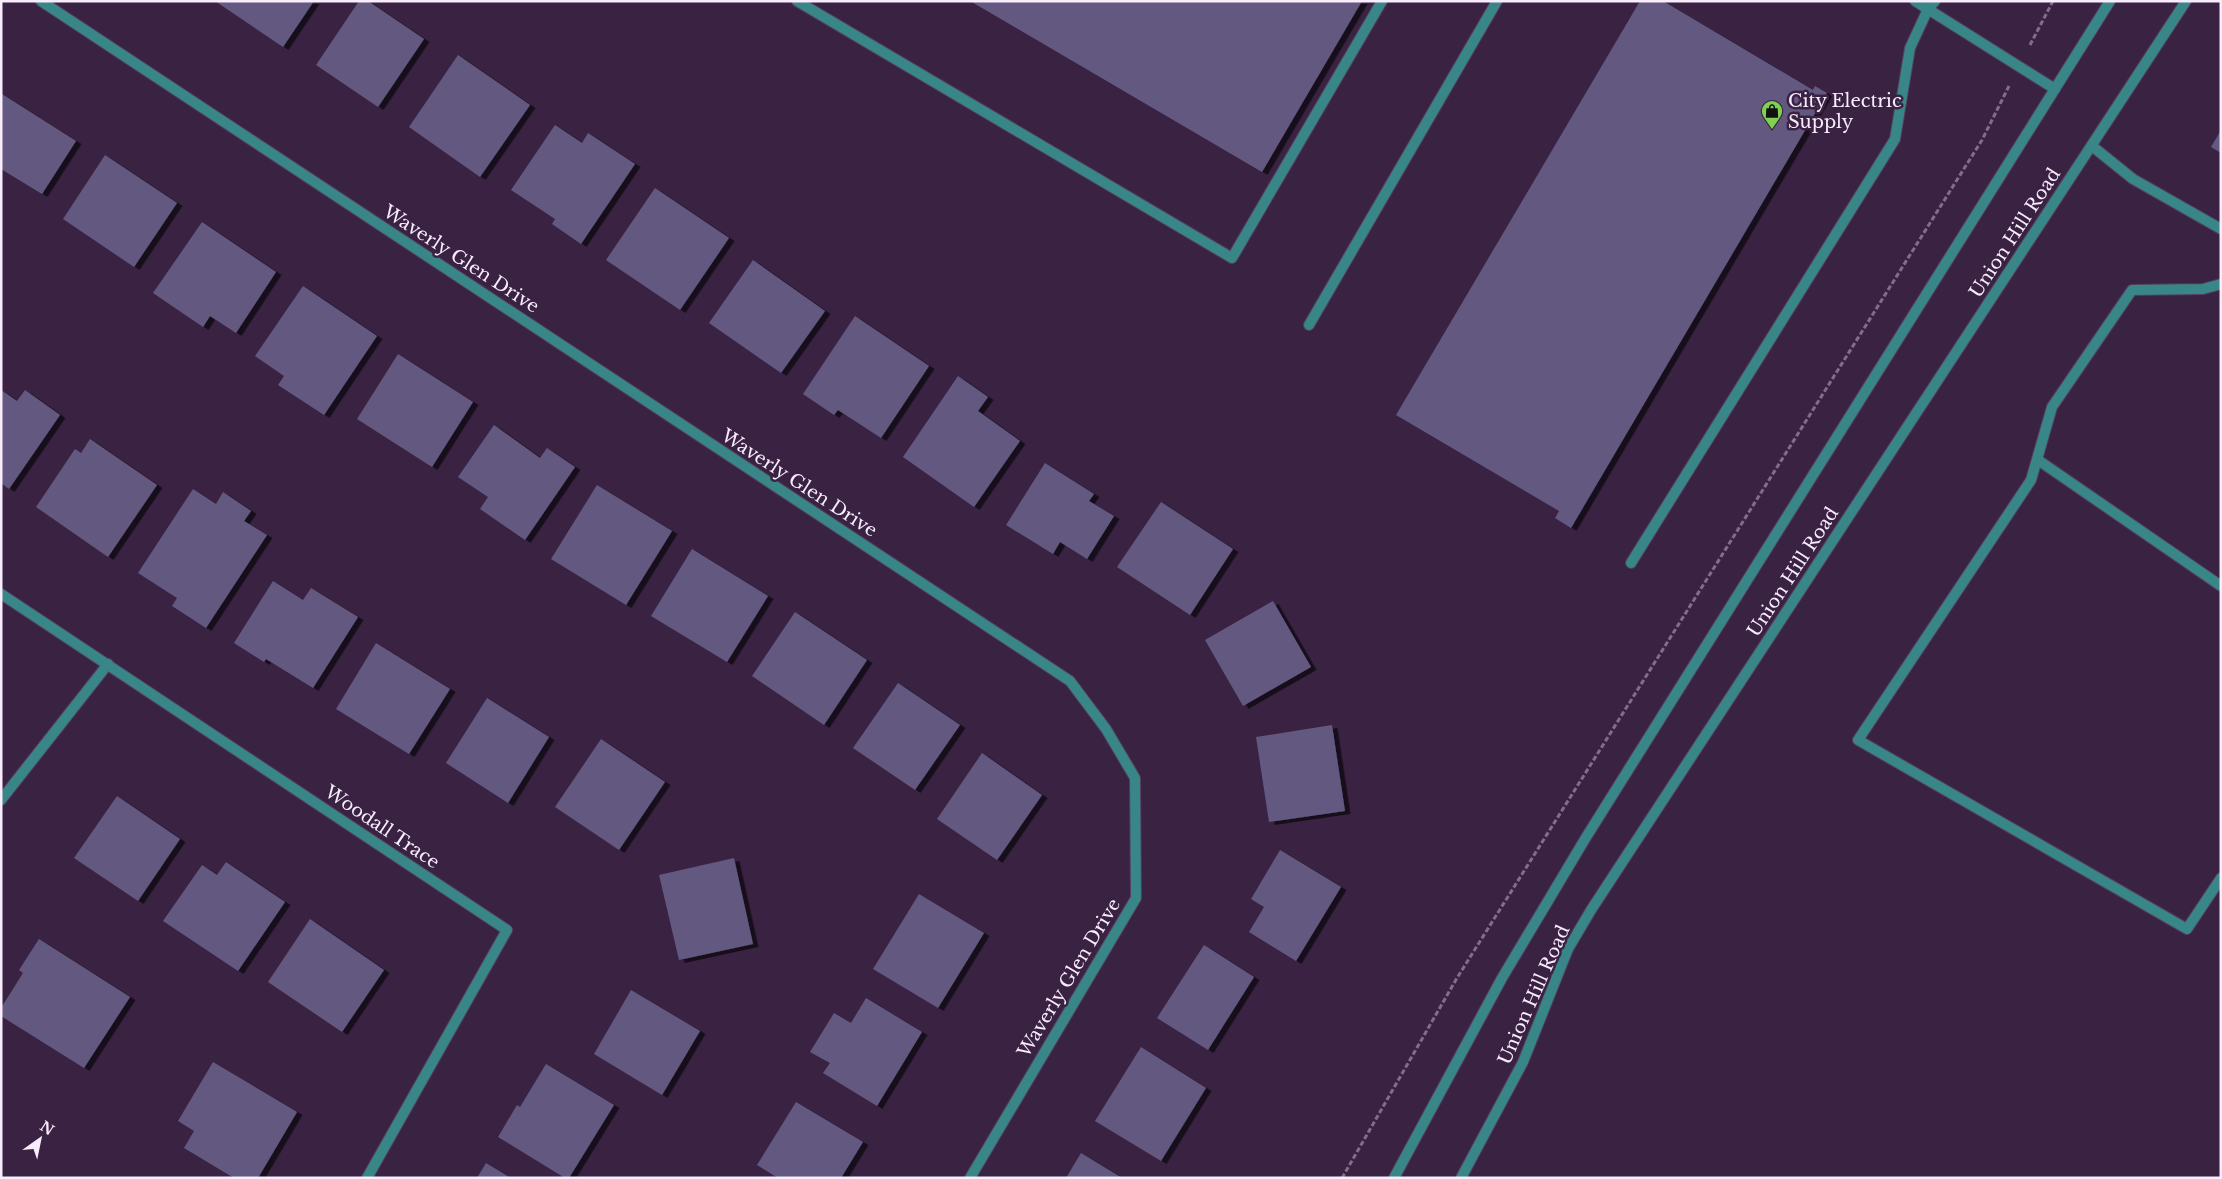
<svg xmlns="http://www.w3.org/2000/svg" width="2222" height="1179" font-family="'Libre Baskerville',serif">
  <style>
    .building { fill: #635980; filter: url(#shadow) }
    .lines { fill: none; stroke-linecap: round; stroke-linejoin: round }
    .service-casing { stroke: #553e5d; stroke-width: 12 }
    .minor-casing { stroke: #553e5d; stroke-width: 12 }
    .tertiary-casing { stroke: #553e5d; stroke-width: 12 }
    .path { stroke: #826e89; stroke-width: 3; stroke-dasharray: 5 2.5; stroke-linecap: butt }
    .service { stroke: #388687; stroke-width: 10 }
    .minor { stroke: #388687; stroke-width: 10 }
    .tertiary { stroke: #388687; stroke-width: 10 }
    .labels { text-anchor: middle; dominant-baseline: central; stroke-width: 5; stroke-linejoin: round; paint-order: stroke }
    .poi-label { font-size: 18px; fill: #f8ecfd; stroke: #3a2243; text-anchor: start }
    .street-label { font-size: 18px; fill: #f8ecfd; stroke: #3a2243 }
  </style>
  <defs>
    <filter id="shadow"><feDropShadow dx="5.5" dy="3" stdDeviation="0" flood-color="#0009"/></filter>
  </defs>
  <rect width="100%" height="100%" fill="#3a2243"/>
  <g class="building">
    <polygon points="215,1 314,1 283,47"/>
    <polygon points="359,1 368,1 424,39 378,107 316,65"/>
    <polygon points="970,1 1362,1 1262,172"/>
    <polygon points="1640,1 1663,1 1813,90 1815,86 1827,93 1571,528 1555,518 1559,511 1396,415"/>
    <polygon points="458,55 530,105 480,177 409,127"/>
    <polygon points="2,94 76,141 42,194 1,169"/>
    <polygon points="555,125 582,143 588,133 635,164 581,244 552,224 555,219 511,190"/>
    <polygon points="2221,130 2221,153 2211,147"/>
    <polygon points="105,155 177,203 134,267 63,219"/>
    <polygon points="655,188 729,238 680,310 606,260"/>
    <polygon points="202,222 276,272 236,333 210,316 203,327 153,293"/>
    <polygon points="753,260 825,311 781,373 709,323"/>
    <polygon points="303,286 377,336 324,415 278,385 284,376 255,356"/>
    <polygon points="855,316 929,366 881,438 838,410 834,415 803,394"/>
    <polygon points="398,354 473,402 432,467 357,419"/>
    <polygon points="958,376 988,397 978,411 1020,441 974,507 903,457"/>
    <polygon points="1,390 17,401 25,390 60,415 9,489 1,483"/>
    <polygon points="494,425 540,458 547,448 575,467 525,540 480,509 488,497 458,477"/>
    <polygon points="90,439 157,485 108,557 36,507 75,449 81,453"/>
    <polygon points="1045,463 1094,494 1089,501 1114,516 1087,559 1060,542 1053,554 1006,525"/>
    <polygon points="597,485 672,531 626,605 551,559"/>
    <polygon points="193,489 216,504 223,492 251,511 244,521 267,535 206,628 172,606 177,598 138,573"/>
    <polygon points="1161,502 1233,549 1190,615 1117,567"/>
    <polygon points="692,549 768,596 727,662 651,616"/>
    <polygon points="273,581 303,600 311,588 358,617 313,688 266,659 264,662 234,643"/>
    <polygon points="1273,601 1311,667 1243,706 1205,640"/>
    <polygon points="795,612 867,660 824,725 752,676"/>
    <polygon points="376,643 450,689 409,754 336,709"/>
    <polygon points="898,683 960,725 915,790 853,748"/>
    <polygon points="487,698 549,737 508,803 446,763"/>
    <polygon points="1332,725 1345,811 1269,822 1256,737"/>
    <polygon points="601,739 665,782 619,850 555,807"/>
    <polygon points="982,753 1042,795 997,860 937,819"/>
    <polygon points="117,796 180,839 138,901 74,858"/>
    <polygon points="1280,850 1341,887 1296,961 1249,932 1264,907 1251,899"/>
    <polygon points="734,858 753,944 679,960 659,875"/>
    <polygon points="226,862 285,902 238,971 163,921 202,865 217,875"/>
    <polygon points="919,894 984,933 938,1008 873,969"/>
    <polygon points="310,919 384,970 342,1032 268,982"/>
    <polygon points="39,939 130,997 84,1068 1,1016 1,1008 23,973 19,970"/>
    <polygon points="1204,945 1254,977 1208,1050 1157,1018"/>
    <polygon points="631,990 700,1031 662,1095 594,1054"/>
    <polygon points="866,998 922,1032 877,1106 823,1073 830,1063 810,1052 834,1013 851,1023"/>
    <polygon points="1141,1047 1206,1088 1161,1161 1095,1121"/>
    <polygon points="213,1062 297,1112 258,1178 234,1178 184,1148 194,1131 178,1121"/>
    <polygon points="546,1064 614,1105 569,1178 565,1178 498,1137 517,1105 520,1107"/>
    <polygon points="796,1102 863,1142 841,1178 778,1178 757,1165"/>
    <polygon points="1081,1153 1122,1178 1066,1178"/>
    <polygon points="486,1163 511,1178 477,1178"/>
  </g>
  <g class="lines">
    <g class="service-casing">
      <g id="service">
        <polyline points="797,1 1232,258 1382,1"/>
        <polyline points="2092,146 2133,179 2221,229"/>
        <polyline points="2221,284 2203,289 2132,290 2052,407 2031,480 1858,740 2187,929 2221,878"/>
        <polyline points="1309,325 1497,1"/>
        <polyline points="2038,460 2221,586"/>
        <polyline points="1631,563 1895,139 1910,48 1928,9 1935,1"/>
      </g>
    </g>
    <g class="minor-casing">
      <g id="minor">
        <polyline points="41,1 1070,681 1106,729 1135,778 1136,898 970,1178"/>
        <polyline points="1915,1 2055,89"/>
        <polyline points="1,594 507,930 367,1178"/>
        <polyline points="1,800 108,664"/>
      </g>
    </g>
    <g class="tertiary-casing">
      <g id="tertiary">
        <polyline points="1394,1178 1502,978 1585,839 2110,1"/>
        <polyline points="1461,1178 1523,1062 1568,949 1591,910 2186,1"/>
      </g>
    </g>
    <g class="path">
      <polyline points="2030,45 2053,1"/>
      <polyline points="1342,1178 1457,978 1982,140 2009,86"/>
    </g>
    <use href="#service" class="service"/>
    <use href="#minor" class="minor"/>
    <use href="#tertiary" class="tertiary"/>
  </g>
  <defs>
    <g id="shop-pin" transform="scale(1.125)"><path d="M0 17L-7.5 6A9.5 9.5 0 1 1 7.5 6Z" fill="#80d051" stroke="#3a2243"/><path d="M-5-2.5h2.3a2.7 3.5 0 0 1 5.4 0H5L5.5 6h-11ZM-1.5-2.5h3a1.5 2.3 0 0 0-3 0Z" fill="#111"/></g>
  </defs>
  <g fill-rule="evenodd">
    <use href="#shop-pin" x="1772" y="111"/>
  </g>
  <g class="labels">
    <g class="poi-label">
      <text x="1788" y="101">City Electric<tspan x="1788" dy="21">Supply</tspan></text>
    </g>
    <g class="street-label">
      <text transform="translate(2015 233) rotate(-57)">Union Hill Road</text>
      <text transform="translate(461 259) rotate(33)">Waverly Glen Drive</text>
      <text transform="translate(799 483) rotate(33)">Waverly Glen Drive</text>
      <text transform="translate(1793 572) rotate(-57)">Union Hill Road</text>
      <text transform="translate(382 827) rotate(34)">Woodall Trace</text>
      <text transform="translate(1069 978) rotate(-59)">Waverly Glen Drive</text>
      <text transform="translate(1534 995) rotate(-66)">Union Hill Road</text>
    </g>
  </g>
  <rect width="2222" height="1179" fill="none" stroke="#f8ecfd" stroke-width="5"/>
  <g transform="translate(40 1139) rotate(33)" stroke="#3a2243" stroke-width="4" paint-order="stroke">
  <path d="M0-4L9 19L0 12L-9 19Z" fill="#f8ecfd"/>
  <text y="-8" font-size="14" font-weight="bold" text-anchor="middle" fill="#f8ecfd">N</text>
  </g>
</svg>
